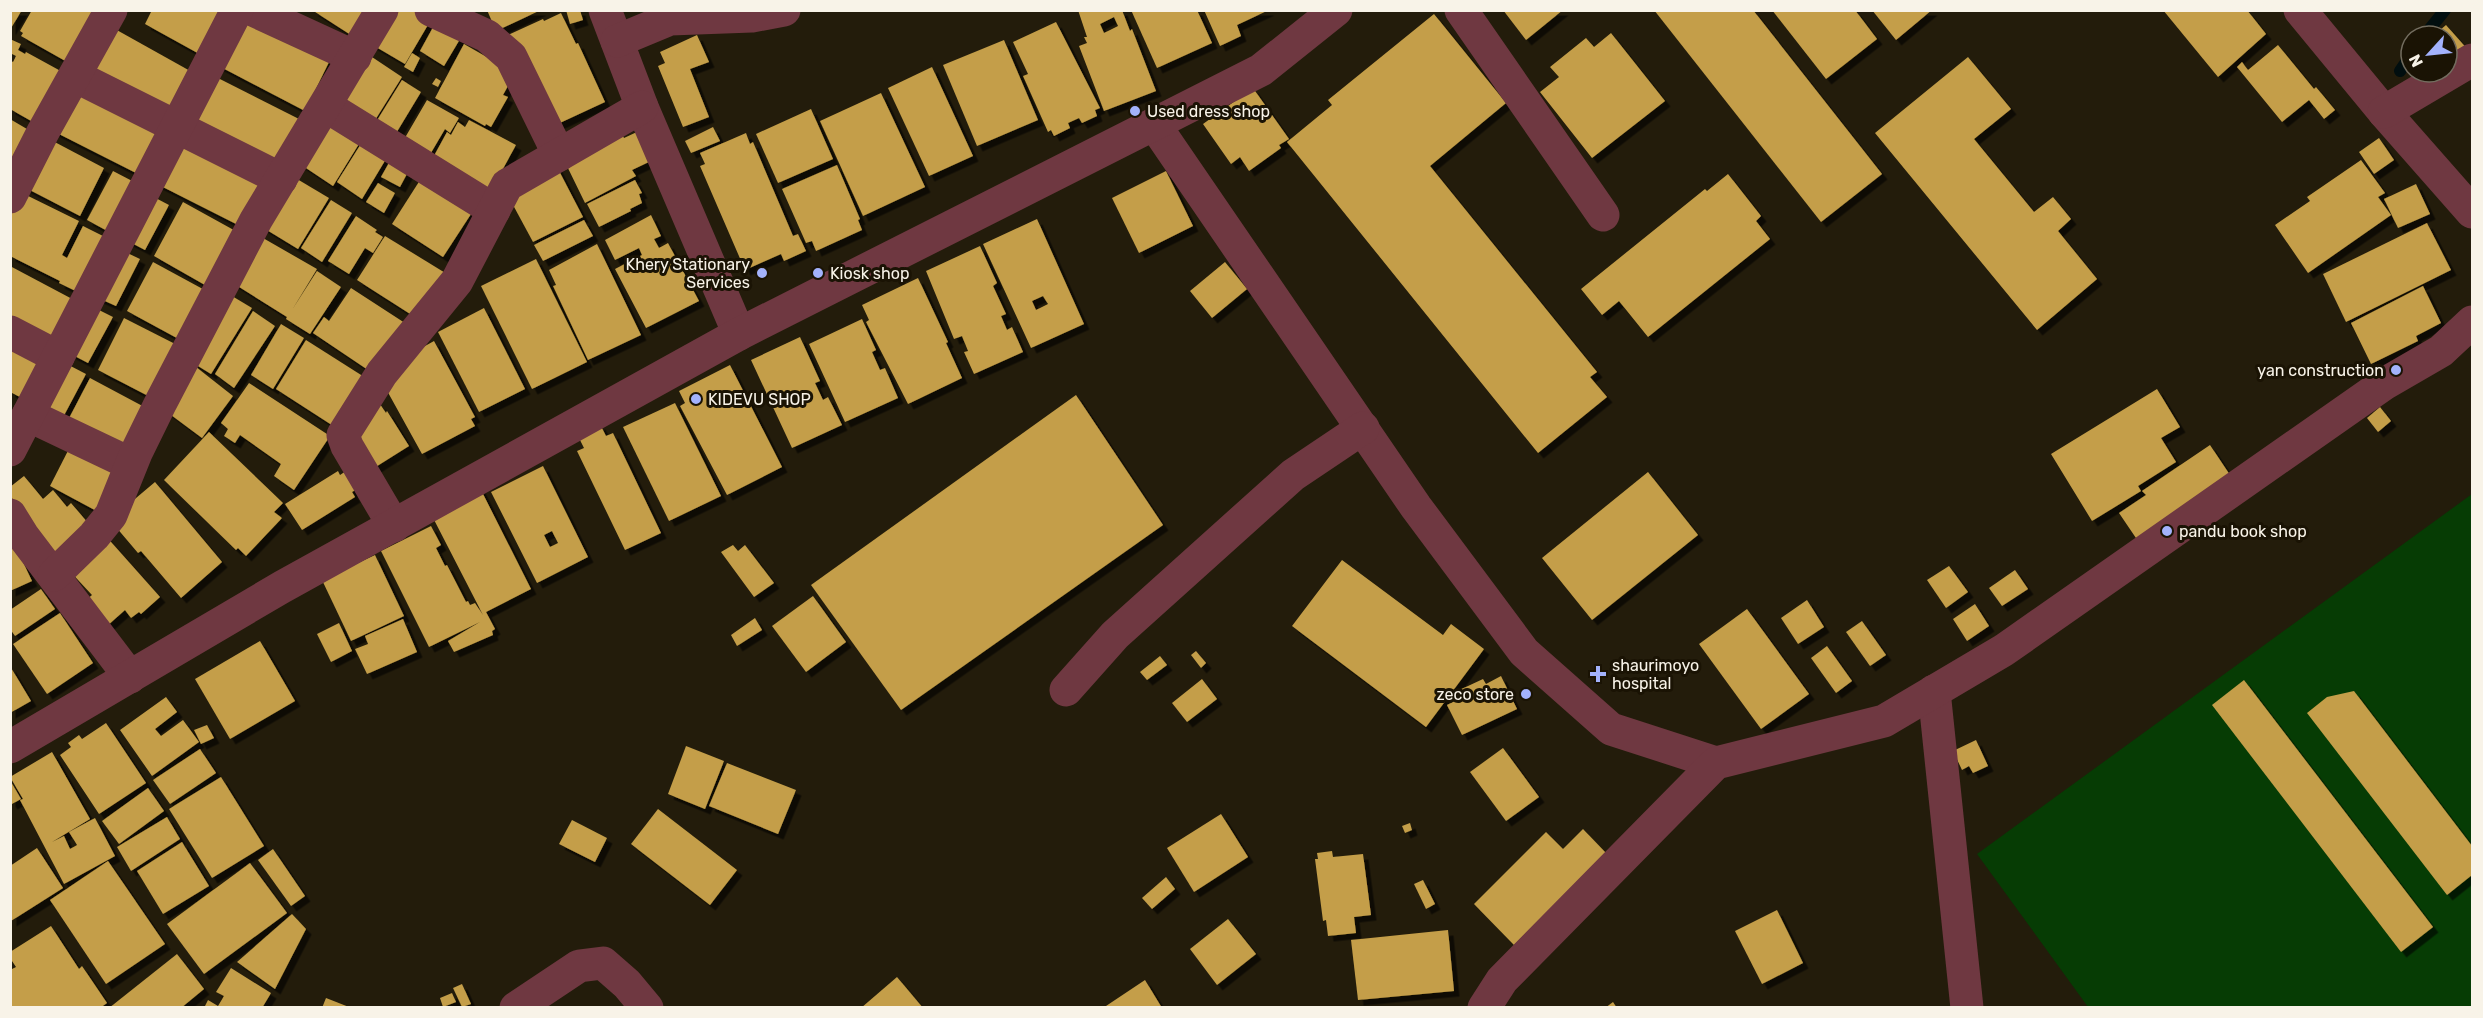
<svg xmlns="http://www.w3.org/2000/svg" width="2483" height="1018" font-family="Rubik,sans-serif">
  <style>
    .green { fill: #063c04 }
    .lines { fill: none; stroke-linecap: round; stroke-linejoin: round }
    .stream { stroke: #010e0f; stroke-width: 12 }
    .building { fill: #c49e48; fill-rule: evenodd; filter: url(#shadow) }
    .minor { stroke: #6f3841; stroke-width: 33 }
    .poi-dot { fill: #a3b2fc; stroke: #1a1304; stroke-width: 2 }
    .labels { text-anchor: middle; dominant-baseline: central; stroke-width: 6; stroke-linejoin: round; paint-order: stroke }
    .poi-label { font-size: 16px; fill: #f8f3e8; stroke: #1a1304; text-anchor: start }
  </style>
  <defs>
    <filter id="shadow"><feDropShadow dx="5.5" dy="5.5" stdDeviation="0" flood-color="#0009"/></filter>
  </defs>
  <rect width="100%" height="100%" fill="#231c0b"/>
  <polygon class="green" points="2472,494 2472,1007 2088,1007 1977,854"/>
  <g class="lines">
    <g class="stream">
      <polyline points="2424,36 2445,10"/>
      <polyline points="2400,71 2411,55"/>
    </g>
  </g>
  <g class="building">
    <polygon points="10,10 22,10 10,30"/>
    <polygon points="32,10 89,10 104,19 76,67 21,36 23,33 20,31"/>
    <polygon points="152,10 226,10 203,56 145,24"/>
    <polygon points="312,10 370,10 354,37"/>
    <polygon points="391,10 420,10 432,18 405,64 371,44"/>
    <polygon points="487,10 541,10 496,31"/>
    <polygon points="566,10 580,10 583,20 570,24"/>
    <path d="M1078,10H1122L1130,31L1132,29L1156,91L1104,111L1079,46L1087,43L1084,37H1087ZM1114,17L1118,26L1104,33L1100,24Z"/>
    <polygon points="1131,10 1197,10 1212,43 1157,68"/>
    <polygon points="1204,10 1269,10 1237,25 1241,36 1220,46"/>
    <polygon points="1503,10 1563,10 1526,40"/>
    <polygon points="1654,10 1753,10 1882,174 1821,222"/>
    <polygon points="1772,10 1855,10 1877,39 1826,79"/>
    <polygon points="1872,10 1932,10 1896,40"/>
    <polygon points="2163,10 2247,10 2266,34 2218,77"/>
    <polygon points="242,12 331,58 305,111 215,64"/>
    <polygon points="561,13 576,44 578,43 605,102 549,128 508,35 543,19 544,21"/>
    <polygon points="1434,14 1506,103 1430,166 1597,372 1590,377 1607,397 1538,453 1287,142 1332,105 1328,100"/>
    <polygon points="437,20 463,34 444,66 420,51"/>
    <polygon points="1056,22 1100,108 1095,110 1097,116 1082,123 1079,118 1068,123 1070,128 1054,136 1051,130 1048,132 1023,76 1028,74 1013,42"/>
    <polygon points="106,24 192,72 168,118 80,73"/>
    <polygon points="2446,25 2469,51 2447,70 2447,36 2433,36"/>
    <polygon points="1611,33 1665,101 1592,158 1540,92 1559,77 1550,67 1586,38 1594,47"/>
    <polygon points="697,35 709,62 690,69 709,117 683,127 658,66 665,63 660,52"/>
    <polygon points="10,39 21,44 18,50 25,54 26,52 68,75 40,126 10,109 10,60 13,62 16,56 10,53"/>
    <polygon points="1004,40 1038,120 977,146 943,65"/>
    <polygon points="464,44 515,73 503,95 508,97 491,127 486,124 485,126 435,98"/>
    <polygon points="2278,45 2314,89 2316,87 2335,110 2324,119 2309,100 2282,122 2237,67 2242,62 2248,70"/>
    <polygon points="366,53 402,77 372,125 336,101"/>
    <polygon points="412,53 420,58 413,72 404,67"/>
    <polygon points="1968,57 2011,109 1974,139 2034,212 2053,197 2071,219 2058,231 2097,279 2037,330 1875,133"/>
    <polygon points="932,67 973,156 929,176 888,88"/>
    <polygon points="210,74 299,119 275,166 187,121"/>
    <polygon points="436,78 441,81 438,87 432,84"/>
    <polygon points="402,80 421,92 395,135 376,122"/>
    <polygon points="75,87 160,129 138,174 53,131"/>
    <polygon points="1253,88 1289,139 1279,145 1281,148 1249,171 1240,157 1231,164 1203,124"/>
    <polygon points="881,93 925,187 863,216 820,121"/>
    <polygon points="427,100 459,118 450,133 445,129 425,163 399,148"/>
    <polygon points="811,109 833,159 778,183 756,134"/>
    <polygon points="329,118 362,139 333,186 300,164"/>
    <polygon points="10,119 32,132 10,169"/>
    <polygon points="469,120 516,145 488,196 429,165 447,132 451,135 458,122 465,127"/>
    <polygon points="713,127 720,141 691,153 685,141"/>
    <polygon points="179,131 268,181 244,228 153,182"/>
    <polygon points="639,131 653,160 632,170 636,176 585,203 564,160 621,132 624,138"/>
    <polygon points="746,133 750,144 753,142 793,236 798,234 806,251 784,261 781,254 745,270 700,166 705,164 700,153"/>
    <polygon points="2379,138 2394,160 2374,174 2359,152"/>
    <polygon points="49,139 104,168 80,216 24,187"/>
    <polygon points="364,139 389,154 362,199 337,182"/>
    <polygon points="2361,160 2385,193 2378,197 2391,215 2308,273 2275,225 2310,201 2307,197"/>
    <polygon points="390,161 409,170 400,187 381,177"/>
    <polygon points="556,165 583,217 533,242 506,192"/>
    <polygon points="837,165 860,219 858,220 862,230 816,251 812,241 806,243 782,189"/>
    <polygon points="113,171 138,184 113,234 87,220"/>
    <polygon points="1166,171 1193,226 1139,253 1112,198"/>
    <polygon points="287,173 329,198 298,249 257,224"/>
    <polygon points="1728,174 1761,216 1756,221 1770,239 1648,337 1619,301 1602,315 1581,289 1705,189 1707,191"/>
    <polygon points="422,177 473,211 443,257 392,224"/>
    <polygon points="635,180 642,193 639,194 642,203 630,209 631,211 599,227 587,204"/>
    <polygon points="378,183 395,193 384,213 366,202"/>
    <polygon points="2416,184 2430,214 2398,228 2384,199"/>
    <polygon points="16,190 79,221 62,255 67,258 83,226 111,240 84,295 59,283 60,281 10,256 10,201"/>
    <polygon points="148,194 169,205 145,250 124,239"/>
    <polygon points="331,200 352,213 322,262 301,248"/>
    <polygon points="183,202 241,234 212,289 154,256"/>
    <polygon points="651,215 661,236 654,239 659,248 668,243 699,301 646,328 615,269 642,255 639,248 615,260 605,240"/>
    <polygon points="356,216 377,230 375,232 383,237 373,253 365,248 349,274 328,261"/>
    <path d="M1037,219L1084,324L1031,348L983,244ZM1043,296L1048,304L1036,310L1032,301Z"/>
    <polygon points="584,220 593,236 543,261 534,245"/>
    <polygon points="2427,223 2451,270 2346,322 2323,274"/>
    <polygon points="256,234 317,269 292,310 317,271 341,287 310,334 286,319 287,317 228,280"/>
    <polygon points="385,236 447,274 418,319 357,280"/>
    <polygon points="597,244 641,335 588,360 553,286 556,285 549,270"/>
    <polygon points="980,246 997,283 993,286 1006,314 1001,316 1007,330 1012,327 1023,352 974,374 964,352 968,351 962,336 954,339 926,271"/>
    <polygon points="119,249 140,259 116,306 96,297"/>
    <polygon points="536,259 587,362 532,389 481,286"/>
    <polygon points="153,262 212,294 186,343 127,311"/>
    <polygon points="1225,262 1247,289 1212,318 1190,291"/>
    <polygon points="10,266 76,301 53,344 10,327"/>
    <polygon points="918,278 948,342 946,343 962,378 908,404 866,322 869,320 862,305"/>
    <polygon points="2423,286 2441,323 2416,336 2418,341 2371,364 2351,323"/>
    <polygon points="351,288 408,325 374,374 313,333 324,317 329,321"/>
    <polygon points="227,293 252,308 211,374 185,358"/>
    <polygon points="93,307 113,317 88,363 69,353"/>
    <polygon points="484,308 525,389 479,412 438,332"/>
    <polygon points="253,311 275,326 234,388 215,374"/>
    <polygon points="124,318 185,349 158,401 98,370"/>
    <polygon points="862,319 876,350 872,352 880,370 885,368 898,398 845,422 809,344"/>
    <polygon points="281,324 304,338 273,389 251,375"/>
    <polygon points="10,336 45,360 24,399 10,392"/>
    <polygon points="800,337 820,381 815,383 823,400 828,397 842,425 792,448 751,360"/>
    <polygon points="306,340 369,380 338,429 276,389"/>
    <polygon points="434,341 475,417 471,419 475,426 422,454 380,378 400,360"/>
    <polygon points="59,360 86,374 60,423 33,409"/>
    <polygon points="191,363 233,396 202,438 159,406"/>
    <polygon points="730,365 782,467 727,495 680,406 685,403 679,391"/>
    <polygon points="90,378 150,410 123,456 66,424"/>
    <polygon points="249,383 330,436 294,490 274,476 281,464 240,435 235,443 224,436 228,429 221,423"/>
    <polygon points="2157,389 2180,427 2161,438 2176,462 2138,486 2141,491 2092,521 2051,454"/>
    <polygon points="1076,395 1163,525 901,710 811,585"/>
    <polygon points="675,403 721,496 669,521 623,427"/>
    <polygon points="380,404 386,413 387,411 409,446 374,468 352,434"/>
    <polygon points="2380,407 2391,421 2378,432 2367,418"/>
    <polygon points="600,424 606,436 613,433 661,533 625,550 577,451 584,448 578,436"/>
    <polygon points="209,432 283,503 274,512 282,518 246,556 238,548 236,550 164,480"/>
    <polygon points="74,439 128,468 104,515 50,486"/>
    <polygon points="2210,445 2232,478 2138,541 2119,513 2146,495 2142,491"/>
    <path d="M543,466L588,557L537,583L491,492ZM552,531L558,543L550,547L544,535Z"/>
    <polygon points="349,469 360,487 352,492 355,497 302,530 285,504 338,471 340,475"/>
    <polygon points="1648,472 1698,535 1592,620 1542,558"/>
    <polygon points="24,476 43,499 53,490 67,507 71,503 94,530 50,566 27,515 10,496 10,487"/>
    <polygon points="155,482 222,562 181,598 141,551 138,553 110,520"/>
    <polygon points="480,488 531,589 486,612 495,629 492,631 493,635 454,652 448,641 480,622 429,647 381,551 431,526 441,545 436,548 445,566 447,565 466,602 468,601 470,605 475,603 483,615 430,512"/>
    <polygon points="103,533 160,597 141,614 139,612 131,618 125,610 107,626 85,601 92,595 66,567"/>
    <polygon points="10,535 32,581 10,591"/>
    <polygon points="733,545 738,551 745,545 774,583 754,597 721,552"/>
    <polygon points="375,555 404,616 351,641 322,580"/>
    <polygon points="1342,560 1443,635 1451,624 1484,649 1426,727 1292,626"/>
    <polygon points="1949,566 1968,592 1946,608 1927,580"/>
    <polygon points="2015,570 2028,589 2002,606 1989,588"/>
    <polygon points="41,589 55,609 15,636 10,629 10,610"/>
    <polygon points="813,596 846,642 806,672 772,626"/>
    <polygon points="1807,600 1824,627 1798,644 1781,618"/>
    <polygon points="1975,604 1989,626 1967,641 1953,619"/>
    <polygon points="1747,609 1809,694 1761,729 1699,644"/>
    <polygon points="60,613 93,663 47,694 13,644"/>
    <polygon points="755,618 762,630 737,646 731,635"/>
    <polygon points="403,619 417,652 367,674 355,649 368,644 365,636"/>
    <polygon points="1862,621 1886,655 1870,666 1846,632"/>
    <polygon points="339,623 352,651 331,662 317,634"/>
    <polygon points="260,641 295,701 230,739 195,679"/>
    <polygon points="1827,646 1852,681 1836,693 1811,658"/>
    <polygon points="1196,651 1206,663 1201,668 1191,655"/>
    <polygon points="1160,656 1167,665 1147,680 1140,672"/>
    <polygon points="10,666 31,701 10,713"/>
    <polygon points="1501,676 1517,709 1462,735 1447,705 1457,700 1453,693 1483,679 1486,684"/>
    <polygon points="1202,679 1217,699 1187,722 1172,703"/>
    <polygon points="2244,680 2433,927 2401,952 2212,705"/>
    <polygon points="2354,691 2472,846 2472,875 2447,895 2307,713 2327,697"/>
    <polygon points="166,697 177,712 155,729 161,736 183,720 199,742 152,776 120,730"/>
    <polygon points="106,723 146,783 99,814 60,755 71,747 68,743 79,735 82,739"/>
    <polygon points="207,725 214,738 201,744 194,730"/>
    <polygon points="1976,740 1988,766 1973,773 1969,766 1962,770 1953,751"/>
    <polygon points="686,746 724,761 705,809 668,794"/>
    <polygon points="1503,748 1539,797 1506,821 1470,772"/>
    <polygon points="200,749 216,773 170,804 153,780"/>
    <polygon points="52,752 90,819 52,842 64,836 70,849 77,845 69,832 95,818 115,856 64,884 20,800 23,799 10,777"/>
    <polygon points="727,763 796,790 778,834 709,806"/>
    <polygon points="221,777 264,846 212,878 169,809"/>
    <polygon points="10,780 21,799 12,804 10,801"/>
    <polygon points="148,788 164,811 119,844 102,821"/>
    <polygon points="658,809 737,870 710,905 631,844"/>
    <polygon points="1221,814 1248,857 1194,892 1167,848"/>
    <polygon points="167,817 180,839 131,871 117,847"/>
    <polygon points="572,820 607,838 595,862 559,844"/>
    <polygon points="1410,823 1412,830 1405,833 1402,826"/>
    <polygon points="1583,829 1606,853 1514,945 1474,904 1546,832 1563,849"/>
    <polygon points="182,842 209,886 163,914 137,871"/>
    <polygon points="37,848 63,888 11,921 10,866"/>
    <polygon points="273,849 305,896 291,906 258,860"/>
    <polygon points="1332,851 1333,857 1363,854 1371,915 1354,917 1356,933 1328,936 1326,920 1323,921 1315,859 1318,859 1317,853"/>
    <polygon points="108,861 165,944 106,984 50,900"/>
    <polygon points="250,863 287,913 204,974 167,924"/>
    <polygon points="1166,877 1175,889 1152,909 1142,898"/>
    <polygon points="1423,880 1435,904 1426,909 1414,884"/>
    <polygon points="1777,910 1803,963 1762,984 1735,931"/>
    <polygon points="292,914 306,929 275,989 237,962"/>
    <polygon points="1228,919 1256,954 1217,985 1190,949"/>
    <polygon points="51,926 79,969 82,966 107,1003 100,1008 10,1008 10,970 16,967 10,958 10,952"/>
    <polygon points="1448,930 1454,991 1358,1000 1351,940"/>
    <polygon points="177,954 204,989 181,1008 109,1008"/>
    <polygon points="231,968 271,993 262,1008 204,1008 208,1000 218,1006 224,996 216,992"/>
    <polygon points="897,977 923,1008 861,1008"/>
    <polygon points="1145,980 1162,1008 1103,1008"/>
    <polygon points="462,984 471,1004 462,1007 453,988"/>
    <polygon points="452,993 456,1002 443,1007 440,998"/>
    <polygon points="326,998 349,1007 349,1008 322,1008"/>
    <polygon points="1613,1002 1617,1008 1605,1008"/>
  </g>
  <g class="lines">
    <g class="minor">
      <polyline points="253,10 355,57"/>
      <polyline points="431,10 487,36 511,57 559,155"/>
      <polyline points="605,10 642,107 739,334"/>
      <polyline points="1461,10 1603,215"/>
      <polyline points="2300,10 2384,112 2472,212"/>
      <polyline points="617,41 670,19 752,16 784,10"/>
      <polyline points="75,76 281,179"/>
      <polyline points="326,106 494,210"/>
      <polyline points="2384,112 2472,60"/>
      <polyline points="1154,124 1416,507 1524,652 1611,729 1716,763"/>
      <polyline points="10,197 43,132 111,10"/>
      <polyline points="10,332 58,357"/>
      <polyline points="28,415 131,464"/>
      <polyline points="10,450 237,10"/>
      <polyline points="10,515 23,536 130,677"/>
      <polyline points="394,526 347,446 343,435 382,373 457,281 507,185 642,107"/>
      <polyline points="54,575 94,536 111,515 136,453 161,402 256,220 382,10"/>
      <polyline points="1066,690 1115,635 1293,475 1363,428"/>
      <polyline points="1934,691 1967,1008"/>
      <polyline points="10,747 282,587 739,334 1261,70 1336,10"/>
      <polyline points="516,1008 579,966 603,963 627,984 647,1008"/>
      <polyline points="1484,1008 1502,980 1716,763 1884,721 2004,650 2384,384 2441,351 2472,322"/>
    </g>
  </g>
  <g class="poi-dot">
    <circle cx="1135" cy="111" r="6"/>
    <circle cx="762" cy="273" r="6"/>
    <circle cx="818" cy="273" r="6"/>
    <circle cx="2396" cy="370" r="6"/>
    <circle cx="696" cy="399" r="6"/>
    <circle cx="2167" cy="531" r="6"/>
    <path d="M1595 665h6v6h6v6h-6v6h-6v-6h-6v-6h6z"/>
    <circle cx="1526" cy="694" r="6"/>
  </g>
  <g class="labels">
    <g class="poi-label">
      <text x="1147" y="111">Used dress shop</text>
      <text x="750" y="264" text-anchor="end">Khery Stationary<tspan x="750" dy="18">Services</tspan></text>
      <text x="830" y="273">Kiosk shop</text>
      <text x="2384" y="370" text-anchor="end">yan construction</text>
      <text x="708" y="399">KIDEVU SHOP</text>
      <text x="2179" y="531">pandu book shop</text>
      <text x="1612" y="665">shaurimoyo<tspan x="1612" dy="18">hospital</tspan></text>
      <text x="1514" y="694" text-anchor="end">zeco store</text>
    </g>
  </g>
  <rect width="2483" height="1018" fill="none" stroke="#f8f3e8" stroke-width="24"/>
  <g transform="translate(2429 54) rotate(243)"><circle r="28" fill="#1a1304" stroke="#736d5f" stroke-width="1.5"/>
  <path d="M0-4.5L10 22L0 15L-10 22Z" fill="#a3b2fc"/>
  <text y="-9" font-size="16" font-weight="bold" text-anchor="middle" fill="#f8f3e8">N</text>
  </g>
</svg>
